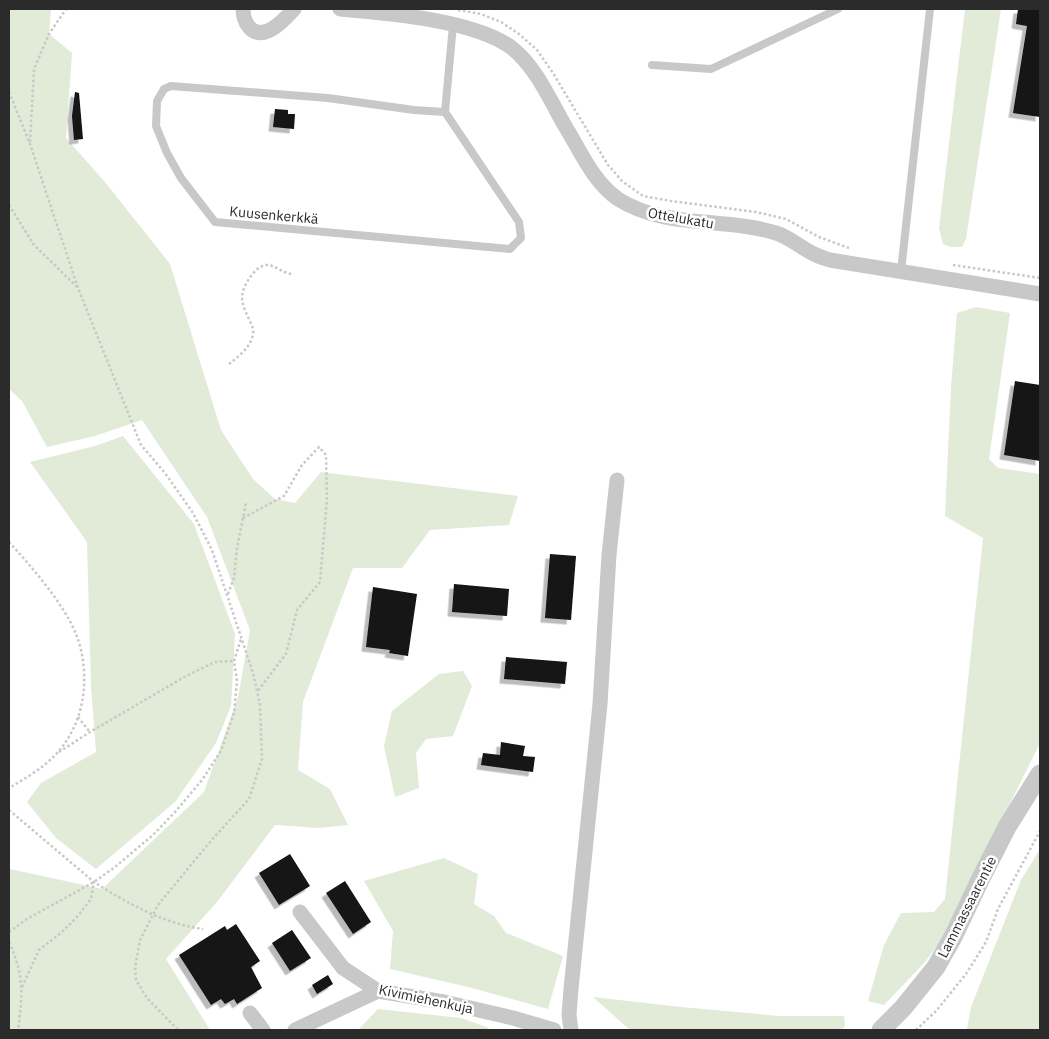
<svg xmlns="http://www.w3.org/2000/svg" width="1049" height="1039" font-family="'IBM Plex Sans',sans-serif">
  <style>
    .green { fill: #e2ead8 }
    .building { fill: #121212; filter: url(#shadow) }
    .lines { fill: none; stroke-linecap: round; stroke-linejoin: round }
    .path { stroke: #c8c8c8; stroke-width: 2.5; stroke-dasharray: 2.5 2.5; stroke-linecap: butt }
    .service { stroke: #c8c8c8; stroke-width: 8 }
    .minor { stroke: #c8c8c8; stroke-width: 15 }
    .tertiary { stroke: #c8c8c8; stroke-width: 19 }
    .labels { text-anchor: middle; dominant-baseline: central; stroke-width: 5; stroke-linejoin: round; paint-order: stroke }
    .street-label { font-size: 14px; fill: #2b2b2b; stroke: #fff }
  </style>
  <defs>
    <filter id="shadow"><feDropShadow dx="-4.5" dy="4.5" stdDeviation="0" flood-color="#0004"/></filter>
  </defs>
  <rect width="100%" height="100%" fill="#fff"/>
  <g class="green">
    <polygon points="9,9 51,9 49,34 72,53 66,138 105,182 170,264 221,430 253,479 275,499 295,503 321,472 518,496 509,525 430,530 402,568 353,568 303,702 298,770 330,789 348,825 319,828 275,825 217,902 166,959 210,1030 9,1030 9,867 10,869 102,889 204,792 238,697 250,630 207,517 142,420 95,436 47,447 22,401 9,389"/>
    <polygon points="965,9 1001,9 966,239 962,247 951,247 943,244 939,228"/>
    <polygon points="976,307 1010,313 989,459 998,468 1040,474 1040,743 944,937 925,962 884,1005 868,1001 884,945 901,913 934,912 945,899 983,538 945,516 951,387 957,313"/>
    <polygon points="123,436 194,524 235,634 231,706 216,743 175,802 96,869 56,838 27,802 41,783 96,752 91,686 87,542 30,462 95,446"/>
    <polygon points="463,671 472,686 453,736 426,739 416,753 419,788 395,797 384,746 392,711 439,674"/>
    <polygon points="1040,849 1040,1030 967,1029 971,1007 1021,880"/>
    <polygon points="444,858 478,874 474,904 494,916 506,933 563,956 548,1009 468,987 390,969 393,931 364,881"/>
    <polygon points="593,997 681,1007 779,1016 844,1016 845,1027 840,1030 630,1030"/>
    <polygon points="378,1009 461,1018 489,1028 486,1030 358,1030"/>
  </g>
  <g class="building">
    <polygon points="1018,9 1040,9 1040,117 1013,113 1027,26 1016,24"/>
    <polygon points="75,92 79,93 83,139 74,140 72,116"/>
    <polygon points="275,109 288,110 288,114 295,114 294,129 273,127"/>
    <polygon points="1015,381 1040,385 1040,461 1004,455"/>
    <polygon points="550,554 576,556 571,620 545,618"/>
    <polygon points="454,584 509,589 507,616 452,612"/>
    <polygon points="373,587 417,594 408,656 389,653 390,650 366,647"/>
    <polygon points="506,657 567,662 565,684 504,679"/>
    <polygon points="501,742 525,746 523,756 535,757 533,772 481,765 483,753 500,755"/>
    <polygon points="290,854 310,886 279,905 259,873"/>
    <polygon points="345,881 371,922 353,934 326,893"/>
    <polygon points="236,924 260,961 251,967 262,988 237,1004 234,999 225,1004 221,999 211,1005 179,955 225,926 227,930"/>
    <polygon points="292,930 311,958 290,971 272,943"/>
    <polygon points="328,975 333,984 317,994 312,985"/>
  </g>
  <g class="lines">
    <g class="path">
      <polyline points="458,10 481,14 501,22 519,34 537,50 553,73 608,165 622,181 643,196 671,201 756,212 786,219 819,237 849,248"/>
      <polyline points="9,92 30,144 78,288 141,445 165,473 193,513 212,550 253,673 260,705 262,759 249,799 209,843 158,905 140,940 135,968 136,980 147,998 178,1030"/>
      <polyline points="30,142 34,69 49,34 66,9"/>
      <polyline points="9,205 34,245 77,287"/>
      <polyline points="953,265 1040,278"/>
      <path d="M229,364C239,356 251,347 253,334C254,328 251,324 249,319C240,301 239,293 251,276C255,271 260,265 267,265C275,265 282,273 292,274"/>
      <polyline points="243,518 284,496 302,465 319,447 326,455 327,499 320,582 297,610 286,654 257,692"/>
      <path d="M9,542C31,566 64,604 76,634C91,673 86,720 58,752C45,767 26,778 9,788"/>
      <polyline points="228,594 234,578 237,548 246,503"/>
      <polyline points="78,717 89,731"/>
      <polyline points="59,752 90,732 186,676 215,662 234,661"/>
      <path d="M9,810L94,882C127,903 164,924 203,929"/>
      <polyline points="9,932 27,919 94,882 115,867 153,835 175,812 202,780 221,751 234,713 237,681 234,661 241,639"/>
      <path d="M9,942C24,975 23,994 18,1030"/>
      <polyline points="22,987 39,950 62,932 76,918 91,899 94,882"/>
      <polyline points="916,1030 936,1011 966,974 986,942 998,909 1040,831"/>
    </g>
    <g class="service">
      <polyline points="652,65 711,69 838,9"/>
      <polygon points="171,86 328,98 414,110 445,112 519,222 521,238 510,249 215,222 181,178 167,153 156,126 157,101 164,89"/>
      <polyline points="445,112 453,25"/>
      <polyline points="901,271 930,9"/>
    </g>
    <g class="minor">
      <path d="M243,9C243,16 244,21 249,27C263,44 285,19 294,9"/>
      <path d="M340,9C387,13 475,20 512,48C536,67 550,100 565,126C580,150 593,182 618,199C665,229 724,217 776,233C789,237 800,247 812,253C817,256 824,258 830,260L1040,294"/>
      <polyline points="300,912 343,968 378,991 444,1002 513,1018 554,1030"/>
      <polyline points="250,1013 263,1030"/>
      <polyline points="295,1030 378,991"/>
      <polyline points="571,1030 569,1015 571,989 600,704 609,555 617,480"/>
    </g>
    <polyline class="tertiary" points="881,1030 903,1008 936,967 953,937 980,880 1007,827 1040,774"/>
  </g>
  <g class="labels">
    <g class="street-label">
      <text transform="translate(274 215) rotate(5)">Kuusenkerkkä</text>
      <text transform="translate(681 218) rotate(10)">Ottelukatu</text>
      <text transform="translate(967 907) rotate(-63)">Lammassaarentie</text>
      <text transform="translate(426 999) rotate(12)">Kivimiehenkuja</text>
    </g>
  </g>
  <rect width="1049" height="1039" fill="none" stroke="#2b2b2b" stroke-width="20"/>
</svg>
